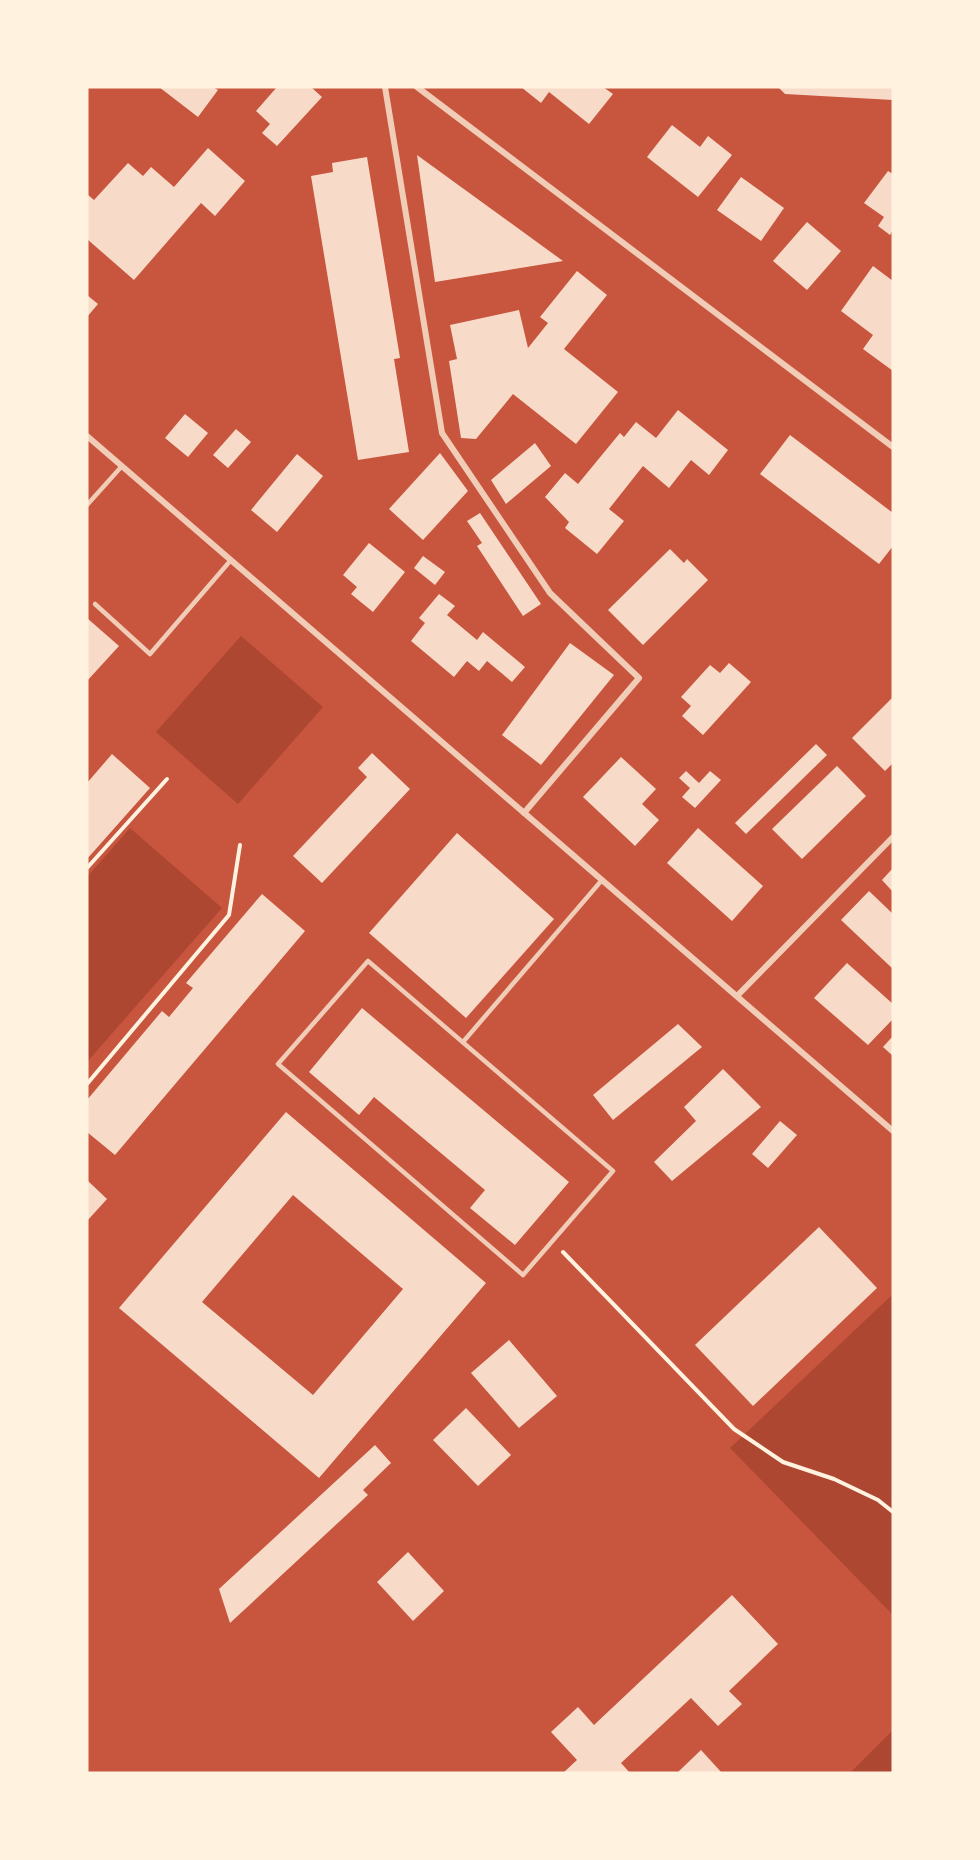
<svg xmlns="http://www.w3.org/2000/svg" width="980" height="1860" font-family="Arial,sans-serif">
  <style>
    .green { fill: #ae4732 }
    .building { fill: #f7dbc8; fill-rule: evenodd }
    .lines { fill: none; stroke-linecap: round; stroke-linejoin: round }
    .path { stroke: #fff3e0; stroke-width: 4 }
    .service { stroke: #f1ccb7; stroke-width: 4.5 }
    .minor { stroke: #f1ccb7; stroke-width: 6 }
  </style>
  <rect width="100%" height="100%" fill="#c8553d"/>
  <g class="green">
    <polygon points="241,636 323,707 238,804 156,732"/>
    <polygon points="130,828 222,908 87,1062 87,877"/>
    <polygon points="893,1294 893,1615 730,1448"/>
    <polygon points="893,1730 893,1773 850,1773"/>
  </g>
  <g class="building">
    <polygon points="159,87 213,87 218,90 198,117"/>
    <polygon points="277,87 311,87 322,97 277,146 262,133 270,124 256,111"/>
    <polygon points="521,87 603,87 613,94 589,124 549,92 541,103"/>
    <polygon points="778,87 893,87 893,100 785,94"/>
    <polygon points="672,125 700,147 708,136 732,155 698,197 647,157"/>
    <polygon points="208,148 245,181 215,216 201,203 134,280 87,239 87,194 94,200 128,163 143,176 151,167 174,187"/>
    <polygon points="417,155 563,261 435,282"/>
    <polygon points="367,157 400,358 394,359 409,452 358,460 311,176 333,172 332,163"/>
    <polygon points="888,171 893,174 893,230 890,235 878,226 884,217 864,203"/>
    <polygon points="741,177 784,208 761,241 717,210"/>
    <polygon points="807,222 841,251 807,290 773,261"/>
    <polygon points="873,266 893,281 893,371 863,349 873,335 841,311"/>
    <polygon points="577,271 607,295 564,349 618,392 576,444 513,394 476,439 461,438 449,361 457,359 450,325 519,310 528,348 548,323 540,317"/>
    <polygon points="87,295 98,304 87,317"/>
    <polygon points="678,410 728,450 709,475 691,460 669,488 643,466 609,509 624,521 597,554 565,528 569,522 545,497 565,473 578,484 620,433 624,437 636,422 656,438"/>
    <polygon points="185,414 208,433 188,457 165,438"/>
    <polygon points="236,429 251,442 228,468 213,455"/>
    <polygon points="790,435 893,513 893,546 879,564 760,474"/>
    <polygon points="535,443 551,466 506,504 491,480"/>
    <polygon points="440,453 468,491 423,540 389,509"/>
    <polygon points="297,454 323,476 277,532 251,510"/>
    <polygon points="480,513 541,604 523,616 477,546 482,543 467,521"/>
    <polygon points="369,543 405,572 373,612 351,594 357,587 343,575"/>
    <polygon points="670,549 684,563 687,559 708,580 643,645 608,610"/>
    <polygon points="423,556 445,572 435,585 414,568"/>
    <polygon points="439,594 455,606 447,615 477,640 483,632 525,667 512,682 487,661 479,671 467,661 454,677 411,641 425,623 419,618"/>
    <polygon points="87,618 119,646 87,681"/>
    <polygon points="570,643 614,675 541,765 502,735"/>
    <polygon points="729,663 751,682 703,735 682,716 691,706 681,697 710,665 720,673"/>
    <polygon points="893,697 893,763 885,771 852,738"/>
    <polygon points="816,744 827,755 746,834 735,823"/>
    <polygon points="372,753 410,789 322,883 293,856 367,777 358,768"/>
    <polygon points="112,754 150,788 87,859 87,783"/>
    <polygon points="621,757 656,789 642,804 659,820 635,846 583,797"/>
    <polygon points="837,766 866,796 802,859 772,829"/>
    <polygon points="686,771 699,783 710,771 721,780 695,808 682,797 690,788 679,778"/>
    <polygon points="698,828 763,886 732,921 667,863"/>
    <polygon points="457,833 554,919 466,1018 369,933"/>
    <polygon points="893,868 893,892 882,880"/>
    <polygon points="869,891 893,914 893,969 841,920"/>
    <polygon points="262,894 305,931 115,1155 87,1132 87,1100 162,1011 169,1017 193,988 186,983"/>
    <polygon points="847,963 893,1004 893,1019 868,1045 814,998"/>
    <polygon points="362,1008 569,1182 515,1245 470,1208 485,1190 374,1097 359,1115 309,1072"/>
    <polygon points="678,1024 702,1047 613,1120 593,1095"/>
    <polygon points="893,1036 893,1056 883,1047"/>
    <polygon points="723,1069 761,1107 672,1181 654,1162 696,1121 684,1107"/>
    <path d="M286,1112L486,1283L319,1478L119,1308ZM293,1195L403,1289L313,1395L202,1302Z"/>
    <polygon points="780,1121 797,1135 768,1168 752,1154"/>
    <polygon points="87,1180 107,1199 87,1221"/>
    <polygon points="819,1227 877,1288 753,1406 695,1345"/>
    <polygon points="509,1340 557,1396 519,1428 471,1373"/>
    <polygon points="466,1408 511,1455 478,1486 433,1440"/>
    <polygon points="375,1445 391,1463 363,1490 368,1495 230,1623 219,1589"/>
    <polygon points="408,1552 444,1591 413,1621 377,1582"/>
    <polygon points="732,1595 778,1644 729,1691 742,1704 718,1726 691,1698 621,1763 630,1773 563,1773 577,1760 551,1732 578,1707 594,1725"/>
    <polygon points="701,1750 722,1773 677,1773"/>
  </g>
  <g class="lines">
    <g class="path">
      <polyline points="87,868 167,779"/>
      <polyline points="87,1084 229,915 240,845"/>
      <polyline points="563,1252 734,1429 783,1462 834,1479 878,1500 893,1512"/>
    </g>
    <g class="service">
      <polyline points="87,505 122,466"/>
      <polyline points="95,604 150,654 231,560"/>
      <polygon points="368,961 613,1171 523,1275 278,1064"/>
      <polyline points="463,1042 602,880"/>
    </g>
    <g class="minor">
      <polyline points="385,87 442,433 550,593 639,678 524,813"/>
      <polyline points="417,87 893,447"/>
      <polyline points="87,436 893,1131"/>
      <polyline points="737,996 893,837"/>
    </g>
  </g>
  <rect width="980" height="1860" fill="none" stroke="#fff3e0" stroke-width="177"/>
</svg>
